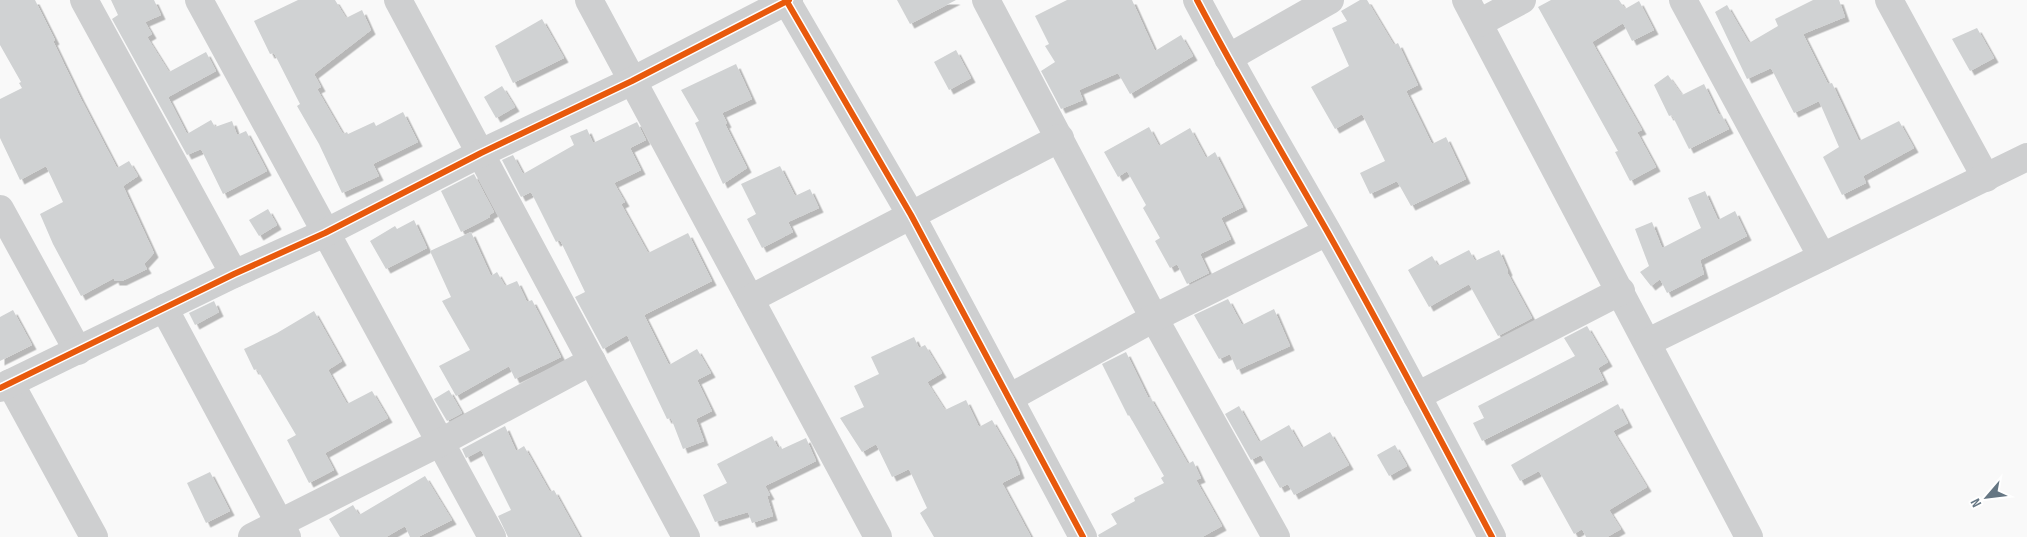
<svg xmlns="http://www.w3.org/2000/svg" width="2027" height="537" font-family="'Sofia Sans Condensed',sans-serif">
  <style>
    .building { fill: #d0d2d3; filter: url(#shadow) }
    .lines { fill: none; stroke-linecap: round; stroke-linejoin: round }
    .minor { stroke: #cecfd0; stroke-width: 28 }
    .cycleway-casing { stroke: #fff; stroke-width: 9 }
    .cycleway { stroke: #e8590c; stroke-width: 6 }
  </style>
  <defs>
    <filter id="shadow"><feDropShadow dx="4.5" dy="4.5" stdDeviation="0" flood-color="#0004"/></filter>
  </defs>
  <rect width="100%" height="100%" fill="#f9f9f9"/>
  <g class="building">
    <polygon points="0,0 35,0 55,40 53,41 80,97 117,168 129,161 138,176 123,186 154,253 144,264 147,269 122,281 115,281 114,278 81,296 53,244 40,214 63,202 46,166 20,180 0,138 0,99 22,88 19,83 21,82 0,45"/>
    <polygon points="111,0 154,0 161,15 145,22 152,34 147,37 169,72 206,52 216,71 168,97 187,134 211,120 215,127 232,121 237,135 246,131 267,171 223,194 201,149 187,155 112,19 118,15"/>
    <polygon points="298,0 335,0 346,18 362,10 371,30 314,74 321,87 317,89 343,134 347,132 348,134 374,122 376,126 403,112 418,142 373,164 379,176 342,193 319,144 297,106 300,104 274,53 270,54 254,21"/>
    <polygon points="897,0 956,0 910,24"/>
    <polygon points="1067,0 1132,0 1155,51 1181,35 1193,56 1130,94 1118,73 1079,90 1083,100 1061,109 1041,71 1055,62 1045,46 1049,44 1035,16"/>
    <polygon points="1360,0 1367,0 1394,45 1398,43 1418,85 1406,91 1432,144 1446,137 1466,179 1411,206 1397,181 1370,194 1360,173 1385,161 1362,114 1335,129 1311,87 1349,66 1332,28 1347,21 1341,11"/>
    <polygon points="1551,0 1619,0 1625,9 1639,1 1654,30 1632,41 1623,23 1592,42 1642,130 1637,132 1656,167 1630,181 1615,152 1618,151 1538,7"/>
    <polygon points="1813,0 1839,0 1845,17 1803,34 1828,84 1832,83 1859,141 1899,121 1914,148 1863,176 1866,183 1842,195 1823,157 1839,147 1819,101 1794,113 1771,68 1747,79 1715,12 1727,5 1749,43 1778,26 1775,19"/>
    <polygon points="542,19 564,58 513,83 495,46"/>
    <polygon points="1977,28 1994,58 1970,71 1952,39"/>
    <polygon points="956,50 971,78 949,90 934,62"/>
    <polygon points="736,64 752,99 722,113 727,123 725,124 747,168 723,184 695,123 699,121 681,90"/>
    <polygon points="1668,75 1682,95 1704,84 1719,115 1721,114 1729,129 1689,149 1672,115 1669,116 1654,85"/>
    <polygon points="502,86 515,107 496,118 484,97"/>
    <polygon points="637,122 646,140 630,148 641,170 614,183 625,202 621,204 648,253 688,233 712,281 644,315 669,365 697,349 711,373 697,380 712,411 696,419 704,441 683,449 671,418 667,419 627,335 603,349 575,297 585,292 560,240 556,242 531,192 521,197 502,160 513,155 523,174 574,145 570,136 587,129 593,143"/>
    <polygon points="1149,127 1159,146 1190,128 1206,158 1215,152 1243,207 1221,218 1231,239 1200,254 1209,273 1187,284 1177,264 1170,268 1155,241 1160,238 1143,208 1146,205 1127,171 1118,177 1104,152"/>
    <polygon points="780,166 795,196 810,189 819,208 788,222 793,232 762,248 747,219 756,214 741,184"/>
    <polygon points="474,174 494,212 489,215 490,217 461,232 441,191"/>
    <polygon points="1705,191 1718,220 1735,211 1747,236 1700,260 1704,274 1667,293 1660,279 1651,286 1640,272 1649,266 1635,229 1652,222 1662,248 1701,228 1688,198"/>
    <polygon points="268,209 277,225 259,236 249,220"/>
    <polygon points="414,220 427,248 386,269 370,241 395,226 397,229"/>
    <polygon points="471,232 491,276 497,272 505,286 517,281 527,302 532,300 561,357 515,379 509,366 456,396 439,366 470,350 442,301 451,297 430,251"/>
    <polygon points="1469,250 1475,261 1499,250 1508,271 1507,272 1532,318 1498,336 1469,284 1429,307 1408,270 1432,256 1438,266"/>
    <polygon points="1228,299 1242,325 1274,309 1290,346 1237,370 1230,354 1219,359 1194,315"/>
    <polygon points="214,301 219,312 195,325 189,313"/>
    <polygon points="13,310 32,345 0,361 0,317"/>
    <polygon points="314,311 342,361 328,370 347,404 372,391 388,418 325,453 334,470 309,483 287,440 296,435 257,369 254,370 244,349 277,333"/>
    <polygon points="1587,326 1608,362 1598,368 1604,380 1482,441 1473,423 1484,418 1478,406 1575,356 1564,338"/>
    <polygon points="914,337 919,348 925,345 942,373 927,382 945,410 966,400 979,427 992,420 1014,458 1020,474 1002,483 1031,537 934,537 920,513 927,508 909,469 892,477 876,444 862,452 840,418 864,407 854,386 879,374 871,357"/>
    <polygon points="1126,352 1148,397 1150,397 1188,464 1193,461 1201,478 1196,480 1222,526 1202,537 1099,537 1098,535 1117,524 1111,514 1135,501 1134,498 1164,483 1161,478 1164,476 1129,415 1128,416 1102,364"/>
    <polygon points="449,390 462,413 447,421 434,399"/>
    <polygon points="1618,404 1628,423 1613,431 1647,487 1609,510 1621,529 1607,537 1586,537 1582,529 1574,534 1539,471 1520,481 1511,465"/>
    <polygon points="1239,406 1259,442 1289,425 1302,448 1330,432 1349,465 1294,495 1288,484 1280,488 1261,455 1251,460 1225,414"/>
    <polygon points="505,426 516,451 524,446 550,492 554,490 580,537 508,537 498,516 511,510 481,450 466,458 462,449"/>
    <polygon points="772,436 778,448 781,446 782,449 806,438 816,461 765,486 770,495 767,496 773,516 752,523 748,512 715,522 703,495 727,483 717,464"/>
    <polygon points="1395,445 1407,466 1389,476 1377,455"/>
    <polygon points="210,472 230,511 206,523 187,483"/>
    <polygon points="425,476 452,520 418,537 410,537 405,526 386,537 340,537 329,519 353,505 359,515"/>
  </g>
  <g class="lines">
    <g class="minor">
      <polyline points="84,0 234,274"/>
      <polyline points="199,0 492,537"/>
      <polyline points="398,0 686,537"/>
      <polyline points="589,0 878,537"/>
      <polyline points="786,0 911,215 1083,537"/>
      <polyline points="986,0 1154,318 1276,537"/>
      <path d="M1197,0C1238,78 1283,154 1327,231C1384,332 1438,435 1492,537"/>
      <polyline points="1466,0 1749,537"/>
      <polyline points="1683,0 1822,257"/>
      <polyline points="1889,0 1986,178"/>
      <polyline points="1479,23 1522,0"/>
      <polyline points="1228,58 1330,0"/>
      <polyline points="0,209 78,351"/>
      <polyline points="750,299 1060,138"/>
      <polyline points="164,308 287,537"/>
      <polyline points="1648,342 2027,157"/>
      <polyline points="10,383 94,537"/>
      <polyline points="0,388 234,274 325,233 481,153 632,81 789,0"/>
      <polyline points="1417,396 1621,291"/>
      <polyline points="1009,398 1154,318 1327,232"/>
      <polyline points="252,537 441,442 592,361"/>
    </g>
    <g class="cycleway-casing">
      <g id="cycleway">
        <polyline points="786,0 911,215 1083,537"/>
        <path d="M1197,0C1238,78 1283,154 1327,231C1384,332 1438,435 1492,537"/>
        <polyline points="0,388 234,274 325,233 481,153 632,81 789,0"/>
      </g>
    </g>
    <use href="#cycleway" class="cycleway"/>
  </g>
  <g transform="translate(1987 497) rotate(242)" stroke="#ffffff" stroke-width="4" paint-order="stroke">
  <path d="M0-4L9 19L0 12L-9 19Z" fill="#657683"/>
  <text y="-8" font-size="14" font-weight="bold" text-anchor="middle" fill="#657683">N</text>
  </g>
</svg>
